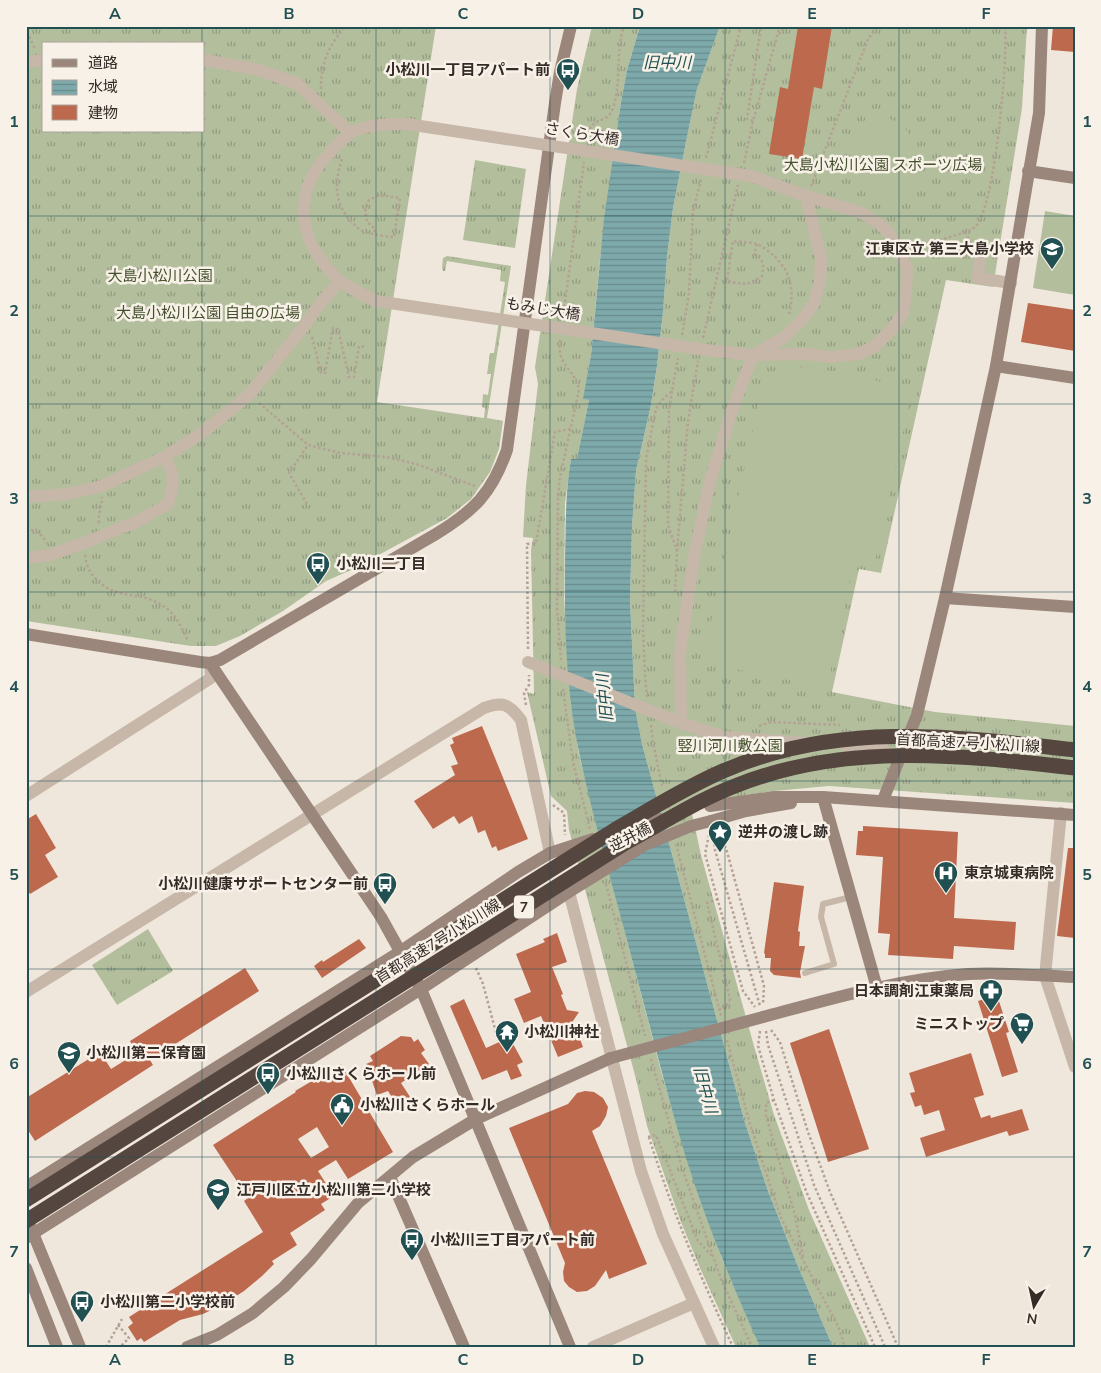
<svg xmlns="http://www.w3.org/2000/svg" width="1101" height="1373" font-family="'Nunito Sans','Noto Sans JP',sans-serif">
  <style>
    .grass { fill: url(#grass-tufts); fill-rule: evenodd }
    .pitch { fill: #b3be9d }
    .water { fill: url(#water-rules) }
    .building { fill: #bd694e; fill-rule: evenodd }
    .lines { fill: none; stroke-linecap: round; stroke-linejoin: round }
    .path { stroke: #b3a193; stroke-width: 2.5; stroke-dasharray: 2.5 2.5; stroke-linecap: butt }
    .lane { stroke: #c7b7a9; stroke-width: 6 }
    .street { stroke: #c7b7a9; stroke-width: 12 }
    .secondary { stroke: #9b867b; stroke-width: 12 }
    .street-bridge { stroke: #c7b7a9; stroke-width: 12 }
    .secondary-bridge { stroke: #9b867b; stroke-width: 12 }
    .highway-bridge { stroke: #554740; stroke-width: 15 }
    .grid { fill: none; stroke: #215053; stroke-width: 1; stroke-opacity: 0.55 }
    .labels { text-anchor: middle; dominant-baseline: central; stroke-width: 5; stroke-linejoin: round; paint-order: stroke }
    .shield { fill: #f8f1e8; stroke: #706762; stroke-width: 1 }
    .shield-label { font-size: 14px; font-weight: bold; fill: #352c28 }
    .poi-label { font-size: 15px; font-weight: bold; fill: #352c28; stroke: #f8f1e8; text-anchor: start }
    .street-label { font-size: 15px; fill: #352c28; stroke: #f8f1e8 }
    .park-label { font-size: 15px; fill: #44512e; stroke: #f8f1e8 }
    .water-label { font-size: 16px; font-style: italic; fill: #215053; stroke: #f8f1e8 }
    .neatline { fill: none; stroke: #215053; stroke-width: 2 }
    .grid-label { font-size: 16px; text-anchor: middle; font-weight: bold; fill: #215053 }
  </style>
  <defs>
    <pattern id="grass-tufts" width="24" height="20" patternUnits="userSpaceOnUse" patternTransform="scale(1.25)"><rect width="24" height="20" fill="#b3be9d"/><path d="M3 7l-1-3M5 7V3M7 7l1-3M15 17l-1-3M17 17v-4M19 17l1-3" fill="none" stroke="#929b80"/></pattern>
    <pattern id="water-rules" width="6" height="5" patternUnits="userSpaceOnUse" patternTransform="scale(1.25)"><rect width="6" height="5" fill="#7da9ab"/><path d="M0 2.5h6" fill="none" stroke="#678a8b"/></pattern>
  </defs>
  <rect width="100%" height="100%" fill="#f0e7dc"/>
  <g class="grass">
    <path d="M26,26H436L377,402L484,418L485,408L482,407L483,394L488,395L491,374H487L490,353H494L505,282L500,281L501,270L447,261L445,271H443L442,268L443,258L447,256L511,266L487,418L503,421L499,449L490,472L471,499L447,518L349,571L326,581L283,611L240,636L216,646H191L26,621ZM44,44H204V131H44Z"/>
    <polygon points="592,26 640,26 627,70 621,102 600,259 591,355 584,399 589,400 577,460 571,459 565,503 564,598 569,681 579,755 661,1071 687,1159 722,1259 760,1347 736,1347 700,1268 681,1222 647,1126 636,1079 569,830 567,811 551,796 527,692 534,694 531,550 533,538 523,537 526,485 538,384 535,367 577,89"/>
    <polygon points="720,26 1027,26 1022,108 993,287 946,280 881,573 859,569 832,692 935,712 1075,726 1075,803 829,786 774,791 746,795 691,809 701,855 754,1046 774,1115 809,1210 870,1347 833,1347 797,1264 768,1191 745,1123 642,744 635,708 630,600 632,527 636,471 651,405 657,366 663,312 667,257 673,208 686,142 697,89"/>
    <polygon points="475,160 526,169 515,248 463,240"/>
    <polygon points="148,929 173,971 117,1005 92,965"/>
  </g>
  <g class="pitch">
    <polygon points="869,109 903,125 914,142 920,160 917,183 904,205 843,176"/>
    <polygon points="1045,211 1075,216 1075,295 1033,288"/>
    <path d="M787,367C826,366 866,379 904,387L911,396L874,566L854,562L827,688L702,662L764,379Z"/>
  </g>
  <path class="water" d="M640,26H720L697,89L686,142L673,208L667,257L663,312L657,366L651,405L636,471L632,527L630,600L635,708L642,744L745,1123L768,1191L797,1264L833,1347H760C732,1285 706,1222 686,1158C667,1095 651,1030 634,967C616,897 595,827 580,757C566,694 564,624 565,560C566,524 565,494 571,459H577L589,400L583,399L591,355L604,219L621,102L627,70Z"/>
  <g class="building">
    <polygon points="798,26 832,26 822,89 814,87 802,159 769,154 780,87 788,89"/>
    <polygon points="1053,26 1075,26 1075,52 1051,50"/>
    <polygon points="1028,303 1075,310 1075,351 1021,342"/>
    <polygon points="482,726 528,839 498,851 496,846 492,848 485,830 478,833 472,816 459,824 454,816 433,829 414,801 455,775 451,766 458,764 450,745 454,743 452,738"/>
    <polygon points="36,814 56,848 45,855 58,877 30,894 26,888 26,820"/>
    <polygon points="863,826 958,832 954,918 1016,922 1014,950 954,946 953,959 888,955 890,934 878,933 883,857 856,855 858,831 863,831"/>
    <polygon points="1068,848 1075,848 1075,938 1057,936"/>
    <polygon points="774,882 804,886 798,931 800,932 799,946 805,946 800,972 801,978 774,975 770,971 771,958 765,958 765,954 764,953"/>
    <polygon points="557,933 567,962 552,967 563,994 561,995 567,1010 579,1012 573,1021 583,1047 558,1057 541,1016 524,1023 514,999 531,992 516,954 545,942 543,939"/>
    <polygon points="359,939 366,948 322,978 314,966 322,960 323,962"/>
    <polygon points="245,968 259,991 150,1060 153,1065 35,1141 26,1127 26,1098 100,1052 111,1069 137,1053 130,1041"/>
    <polygon points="997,995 1009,1032 1006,1033 1018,1072 1002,1077 978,1001"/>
    <polygon points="464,999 486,1048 506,1039 508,1044 512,1042 523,1062 517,1065 522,1076 511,1080 507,1070 482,1080 450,1006"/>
    <polygon points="829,1029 869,1149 828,1162 790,1043"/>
    <polygon points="401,1036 411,1037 414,1042 418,1039 425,1050 421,1053 429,1064 401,1083 414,1103 401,1112 388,1091 377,1095 366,1064 373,1061 370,1056"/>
    <polygon points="971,1053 984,1095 974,1098 981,1118 990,1115 991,1118 1022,1109 1029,1130 1009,1136 1007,1131 926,1157 920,1138 945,1130 939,1110 924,1115 921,1105 915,1107 910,1093 915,1092 909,1073"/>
    <path d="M341,1064L393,1152L348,1179L336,1160L318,1171L334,1196L321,1204L325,1210L290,1233L297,1245L272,1261L274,1264L262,1276L244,1291L224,1304L203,1314L180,1320L144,1342L141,1338L137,1341L128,1327L133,1323L129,1317L263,1232L244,1201L248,1198L213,1145L296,1092L295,1091ZM317,1127L329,1147L311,1158L298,1139Z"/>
    <polygon points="585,1091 594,1092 603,1098 608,1107 606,1116 600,1126 592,1131 647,1264 609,1279 606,1270 595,1286 587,1291 577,1292 569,1287 564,1281 563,1272 565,1263 509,1128 568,1104 577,1093"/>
  </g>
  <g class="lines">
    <g class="path">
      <polyline points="26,33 28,34 35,49"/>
      <polyline points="779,34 785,26"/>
      <path d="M321,89C321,63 328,46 346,26"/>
      <polyline points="753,121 747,119 761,26"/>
      <path d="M587,139C591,113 606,127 613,108C622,82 615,53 624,26"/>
      <polyline points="706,158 741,26"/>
      <path d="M342,159C334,183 334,206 354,224C357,227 359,230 363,231C372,235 384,236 394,237L400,198L379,195L369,200L365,211L367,222L375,229L374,234"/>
      <polyline points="744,163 753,121 780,26"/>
      <polyline points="811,186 868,39 878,26"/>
      <polyline points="965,232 975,251"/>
      <path d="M757,244L754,254C764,259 764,266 762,276C748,287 743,284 727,281L733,241C741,242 750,242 757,244C762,246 768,251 773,255C791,271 795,291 789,314"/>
      <path d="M910,247C924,243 967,235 976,226C995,206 1008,58 1005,26"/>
      <polyline points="563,317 584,162"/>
      <polyline points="682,335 689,293 693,211 701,180"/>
      <polyline points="312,337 321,373 325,373 333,328 338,329 349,377 354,377 359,346 365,347"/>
      <polyline points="703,338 738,185"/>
      <path d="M560,340C556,366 575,368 579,390L560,477L558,498L557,608L561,662"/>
      <polyline points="672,391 669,411 668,525 677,551 675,594"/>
      <polyline points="259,403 308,445 340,453 386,457 416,464 475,486"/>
      <polyline points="307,504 289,473 308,445"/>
      <path d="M99,523C98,514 102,507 102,497"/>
      <path d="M26,529C35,530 43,534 46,543"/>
      <polyline points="677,551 688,421 698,361"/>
      <path d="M85,555C86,564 89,572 96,579C115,600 139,591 160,604C176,613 180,625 188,641"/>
      <polyline points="528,649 527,544 536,543 555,432 570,429"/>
      <polyline points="563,689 573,762 590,829"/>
      <polyline points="647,697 645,675 643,628 646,459 656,409 661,401 672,391 678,358"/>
      <polyline points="526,705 524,693 529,685 529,675"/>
      <polyline points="651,725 653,742 662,786"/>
      <polyline points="759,726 771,722 840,725"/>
      <polyline points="553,805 564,813 565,835"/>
      <polyline points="718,832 726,848 764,986 763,1004"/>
      <polyline points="713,834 715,850 760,1006"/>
      <polyline points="709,835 705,854 743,991 755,1007"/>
      <polyline points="676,844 721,1016"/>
      <polyline points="606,884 645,1036"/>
      <polyline points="718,899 707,903 730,999 726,1008 719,1009"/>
      <polyline points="476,968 483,984 498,1040"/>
      <polyline points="771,1030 780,1042 808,1132 830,1192 898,1347"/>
      <polyline points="760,1031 758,1046 774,1100 806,1191 875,1347"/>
      <polyline points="766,1031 768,1045 814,1185 885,1347"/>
      <polyline points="727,1040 750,1124 781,1218 838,1326 845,1347"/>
      <polyline points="651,1059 682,1168 721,1279 752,1347"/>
      <polyline points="774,1100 766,1103 766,1116 795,1215 803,1257"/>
      <polyline points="648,1137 656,1135 698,1241 713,1257"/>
      <path d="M649,1137C671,1209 701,1278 733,1347"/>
      <polyline points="118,1325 129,1338 120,1347"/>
      <polyline points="106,1347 122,1319"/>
    </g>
    <polyline class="lane" points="805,973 834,964 821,917 823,904 851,897"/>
    <g class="street">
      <polyline points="204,60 259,70 298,84 350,133"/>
      <polyline points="26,62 44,60"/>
      <polyline points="751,176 806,196 862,213 880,224 889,233 899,250 907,268 906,292 904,312 893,328 875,346 858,354 831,357 806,354 753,355 732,410 710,481 695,552 680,652 681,723 724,737 805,743"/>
      <polyline points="980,261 978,278 1011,283"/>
      <path d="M376,301C363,295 350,289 339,280C301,245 289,197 327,156C333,149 340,141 348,135C362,124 391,124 407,124"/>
      <polyline points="706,350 753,355 783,338 801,321 814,304 820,281 821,259 806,196"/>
      <polyline points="26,497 68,494 102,486 164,457 201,434 249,395 304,326 321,302 340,281"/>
      <path d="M26,558L50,555L84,543L136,522L168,504C174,484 176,475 164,457"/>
      <polyline points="845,745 883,747"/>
      <polyline points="26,796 211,678 210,663"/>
      <polyline points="1061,813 1045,976 1075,1067"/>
      <polyline points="569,892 641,1171 663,1234 714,1347"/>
      <path d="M26,992L484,708C503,701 509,704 521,720L550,853"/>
      <polyline points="593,1347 694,1303"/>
    </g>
    <g class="secondary">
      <polyline points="1028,171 1075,178"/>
      <polyline points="996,366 1075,378"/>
      <polyline points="945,598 1075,607"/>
      <path d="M26,634L200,662L210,663L220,660L436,534C474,511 492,493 507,450L555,103L560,72L571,26"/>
      <polyline points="210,663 381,917 421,989 570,1347"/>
      <polyline points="823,797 877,988"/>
      <polyline points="883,800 917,715 945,598 996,366 1039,113 1042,26"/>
      <polyline points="710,806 774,797 823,797 1075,815"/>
      <polyline points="711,821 746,811 791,803"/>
      <path d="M763,1017C830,999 898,979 968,974C1004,972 1039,976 1075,977"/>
      <polyline points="390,1177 464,1347"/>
      <polyline points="26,1187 401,951 518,872 550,853"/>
      <polyline points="30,1226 80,1347"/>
      <polyline points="26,1238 421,989 569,892"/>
      <polyline points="26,1268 57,1347"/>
      <polyline points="187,1347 217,1335 253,1313 284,1287 311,1259 358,1203 413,1157 476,1119 611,1058"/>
    </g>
    <g class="street-bridge">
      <polyline points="407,124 751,176"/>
      <polyline points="376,301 706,350"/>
      <polyline points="528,662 681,723"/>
    </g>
    <g class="secondary-bridge">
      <polyline points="622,830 660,819"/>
      <polyline points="550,853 593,839"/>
      <polyline points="569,892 645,845 691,826 711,821"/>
      <polyline points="611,1058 763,1017"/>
    </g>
    <g class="highway-bridge">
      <path d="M26,1200L616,829C651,809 686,787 723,771C839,721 954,736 1075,750"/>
      <path d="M26,1221L627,842C663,823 698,800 735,786C844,742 961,755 1075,768"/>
    </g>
  </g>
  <path class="grid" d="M202,26V44M376,26V1347M550,26V1347M725,26V1347M899,26V1347M202,131V1347M26,216H1075M26,404H1075M26,592H1075M26,781H1075M26,969H1075M26,1157H1075"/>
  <defs>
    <g id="bus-pin" transform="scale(1.25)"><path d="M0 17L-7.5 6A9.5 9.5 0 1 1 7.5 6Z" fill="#215053" stroke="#f8f1e8"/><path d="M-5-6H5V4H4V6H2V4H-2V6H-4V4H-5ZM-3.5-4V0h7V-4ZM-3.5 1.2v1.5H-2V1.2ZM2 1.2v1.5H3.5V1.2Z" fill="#fff"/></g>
    <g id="school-pin" transform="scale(1.25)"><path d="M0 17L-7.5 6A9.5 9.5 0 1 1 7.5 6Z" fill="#215053" stroke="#f8f1e8"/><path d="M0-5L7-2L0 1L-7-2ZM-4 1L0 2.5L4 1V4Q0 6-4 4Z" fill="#fff"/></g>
    <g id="sight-pin" transform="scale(1.25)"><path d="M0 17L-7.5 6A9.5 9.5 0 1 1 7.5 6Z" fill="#215053" stroke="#f8f1e8"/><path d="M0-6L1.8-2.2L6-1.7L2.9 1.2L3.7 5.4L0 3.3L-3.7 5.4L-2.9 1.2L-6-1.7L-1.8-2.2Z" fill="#fff"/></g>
    <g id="hospital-pin" transform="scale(1.25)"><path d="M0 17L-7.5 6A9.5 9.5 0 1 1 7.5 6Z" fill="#215053" stroke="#f8f1e8"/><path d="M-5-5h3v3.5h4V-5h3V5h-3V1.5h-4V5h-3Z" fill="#fff"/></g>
    <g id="pharmacy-pin" transform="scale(1.25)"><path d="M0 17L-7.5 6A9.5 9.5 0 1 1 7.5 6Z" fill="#215053" stroke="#f8f1e8"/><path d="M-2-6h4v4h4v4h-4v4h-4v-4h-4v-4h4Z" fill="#fff"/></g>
    <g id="supermarket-pin" transform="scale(1.25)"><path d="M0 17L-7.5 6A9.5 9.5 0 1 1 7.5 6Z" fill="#215053" stroke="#f8f1e8"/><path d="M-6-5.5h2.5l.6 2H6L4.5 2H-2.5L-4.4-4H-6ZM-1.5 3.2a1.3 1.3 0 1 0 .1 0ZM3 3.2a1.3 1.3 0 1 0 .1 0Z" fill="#fff"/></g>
    <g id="temple-pin" transform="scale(1.25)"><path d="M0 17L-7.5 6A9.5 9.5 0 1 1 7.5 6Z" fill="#215053" stroke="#f8f1e8"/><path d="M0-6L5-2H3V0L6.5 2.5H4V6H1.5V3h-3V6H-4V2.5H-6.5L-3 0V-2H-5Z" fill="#fff"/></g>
    <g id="civic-pin" transform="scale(1.25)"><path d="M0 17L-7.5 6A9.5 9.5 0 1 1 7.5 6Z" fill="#215053" stroke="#f8f1e8"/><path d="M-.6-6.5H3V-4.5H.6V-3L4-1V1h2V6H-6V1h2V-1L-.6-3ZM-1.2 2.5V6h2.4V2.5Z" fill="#fff"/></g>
  </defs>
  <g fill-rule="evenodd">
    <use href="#bus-pin" x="568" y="70"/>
    <use href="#school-pin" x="1052" y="249"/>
    <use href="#bus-pin" x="318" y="564"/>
    <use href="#sight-pin" x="720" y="832"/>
    <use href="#hospital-pin" x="946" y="873"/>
    <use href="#bus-pin" x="385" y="884"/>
    <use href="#pharmacy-pin" x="991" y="991"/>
    <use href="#supermarket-pin" x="1022" y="1024"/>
    <use href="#temple-pin" x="507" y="1032"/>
    <use href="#school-pin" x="69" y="1053"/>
    <use href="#bus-pin" x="268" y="1074"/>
    <use href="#civic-pin" x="342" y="1105"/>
    <use href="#school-pin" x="218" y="1190"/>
    <use href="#bus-pin" x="412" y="1240"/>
    <use href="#bus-pin" x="82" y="1302"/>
  </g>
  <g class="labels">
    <rect class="shield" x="514" y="895.5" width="20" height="23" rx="4"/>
    <g class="shield-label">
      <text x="524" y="907">7</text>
    </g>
    <g class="poi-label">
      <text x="550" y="70" text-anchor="end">小松川一丁目アパート前</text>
      <text x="1034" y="249" text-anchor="end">江東区立 第三大島小学校</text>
      <text x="336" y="564">小松川二丁目</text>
      <text x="738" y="832">逆井の渡し跡</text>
      <text x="964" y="873">東京城東病院</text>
      <text x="368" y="884" text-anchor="end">小松川健康サポートセンター前</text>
      <text x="974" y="991" text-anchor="end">日本調剤江東薬局</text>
      <text x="1004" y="1024" text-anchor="end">ミニストップ</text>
      <text x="524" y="1032">小松川神社</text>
      <text x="86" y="1053">小松川第二保育園</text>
      <text x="286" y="1074">小松川さくらホール前</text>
      <text x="360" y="1105">小松川さくらホール</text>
      <text x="236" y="1190">江戸川区立小松川第二小学校</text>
      <text x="430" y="1240">小松川三丁目アパート前</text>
      <text x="100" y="1302">小松川第二小学校前</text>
    </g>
    <g class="street-label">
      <text transform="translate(582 134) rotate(9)">さくら大橋</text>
      <text transform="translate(543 309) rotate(9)">もみじ大橋</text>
      <text transform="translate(968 743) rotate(3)">首都高速7号小松川線</text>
      <text transform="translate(630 837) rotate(-28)">逆井橋</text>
      <text transform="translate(438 941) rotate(-32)">首都高速7号小松川線</text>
    </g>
    <g class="park-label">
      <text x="883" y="165">大島小松川公園 スポーツ広場</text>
      <text x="160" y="276">大島小松川公園</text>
      <text x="208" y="313">大島小松川公園 自由の広場</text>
      <text x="730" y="746">竪川河川敷公園</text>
    </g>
    <g class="water-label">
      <text x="667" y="63">旧中川</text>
      <text transform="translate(605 698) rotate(-96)">旧中川</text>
      <text transform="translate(705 1090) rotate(75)">旧中川</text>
    </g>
  </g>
  <rect width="1101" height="1373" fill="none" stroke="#f8f1e8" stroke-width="55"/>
  <rect x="42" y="42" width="162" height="90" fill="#f8f1e8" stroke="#aaa29b"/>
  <rect x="52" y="59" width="25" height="8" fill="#9b867b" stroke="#aaa29b"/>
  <text x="88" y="68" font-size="15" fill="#352c28">道路</text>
  <rect x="52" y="80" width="25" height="15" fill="url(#water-rules)" stroke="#aaa29b"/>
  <text x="88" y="92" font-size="15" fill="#352c28">水域</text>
  <rect x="52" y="105" width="25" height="15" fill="#bd694e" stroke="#aaa29b"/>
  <text x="88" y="118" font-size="15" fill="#352c28">建物</text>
  <g transform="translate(1034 1306) rotate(189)" stroke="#f8f1e8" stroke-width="4" paint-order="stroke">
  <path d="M0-4L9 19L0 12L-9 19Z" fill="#352c28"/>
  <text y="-8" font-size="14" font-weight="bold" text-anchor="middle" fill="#352c28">N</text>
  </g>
  <rect x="28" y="28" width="1046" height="1318" class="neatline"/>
  <g class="grid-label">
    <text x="115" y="19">A</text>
    <text x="289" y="19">B</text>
    <text x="463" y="19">C</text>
    <text x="638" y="19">D</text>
    <text x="812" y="19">E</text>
    <text x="986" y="19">F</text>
    <text x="14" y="127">1</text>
    <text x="1087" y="127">1</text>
    <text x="14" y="316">2</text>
    <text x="1087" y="316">2</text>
    <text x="14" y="504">3</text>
    <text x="1087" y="504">3</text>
    <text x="14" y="692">4</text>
    <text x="1087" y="692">4</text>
    <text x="14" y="880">5</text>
    <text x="1087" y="880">5</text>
    <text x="14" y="1069">6</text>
    <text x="1087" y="1069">6</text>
    <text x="14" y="1257">7</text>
    <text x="1087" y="1257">7</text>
    <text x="115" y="1365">A</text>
    <text x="289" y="1365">B</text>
    <text x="463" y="1365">C</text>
    <text x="638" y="1365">D</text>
    <text x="812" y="1365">E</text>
    <text x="986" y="1365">F</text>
  </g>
</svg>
